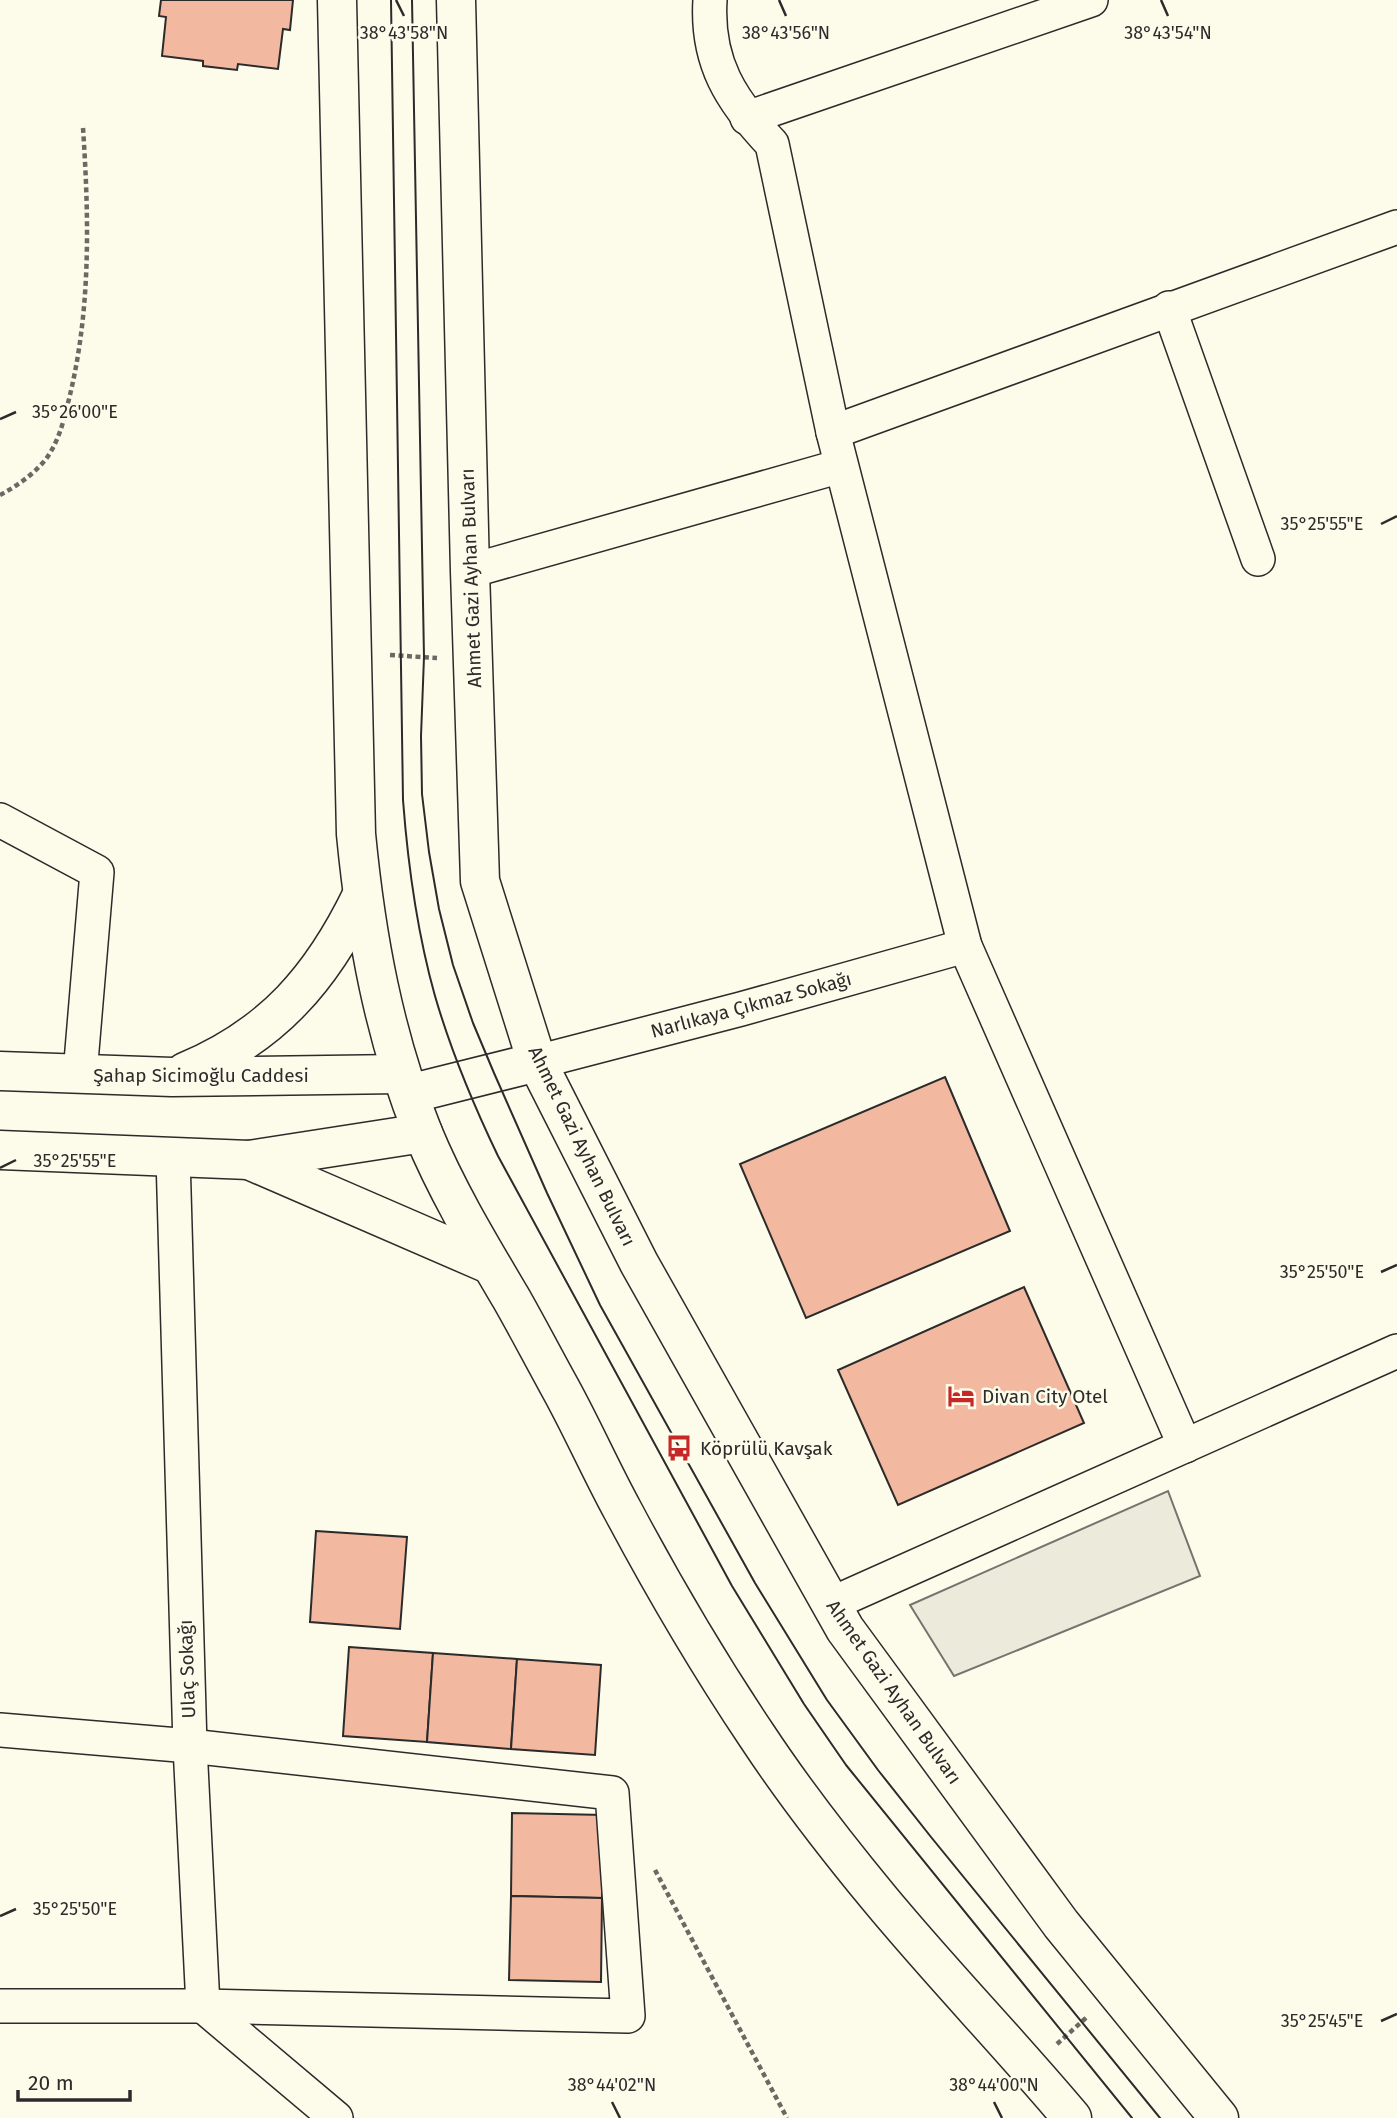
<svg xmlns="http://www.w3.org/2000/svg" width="1397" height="2118" font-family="'Fira Sans',sans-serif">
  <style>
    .parking { fill: #eceadb; stroke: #74746e; stroke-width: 2 }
    .building { fill: #f2b8a0; stroke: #2b2b2b; stroke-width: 2 }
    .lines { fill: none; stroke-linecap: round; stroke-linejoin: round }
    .street-casing { stroke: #2b2b2b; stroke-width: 36 }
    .secondary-casing { stroke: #2b2b2b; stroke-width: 41 }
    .primary-casing { stroke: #2b2b2b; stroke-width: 41 }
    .path { stroke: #6a6964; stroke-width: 4.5; stroke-dasharray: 5 3.5; stroke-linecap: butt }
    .street { stroke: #fdfbea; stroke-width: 33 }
    .secondary { stroke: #fdfbea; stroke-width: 38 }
    .primary { stroke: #fdfbea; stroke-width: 38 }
    .tram { stroke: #2b2b2b; stroke-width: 2 }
    .ticks { fill: none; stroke: #2b2b2b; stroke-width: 2.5 }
    .labels { text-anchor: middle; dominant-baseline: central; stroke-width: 5; stroke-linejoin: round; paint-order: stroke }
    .street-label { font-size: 19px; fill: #2b2b2b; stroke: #fdfbea }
    .poi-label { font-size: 19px; fill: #2b2b2b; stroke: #fdfbea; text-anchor: start }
    .ticks-label { font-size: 18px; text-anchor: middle; fill: #2b2b2b; stroke: #fdfbea; stroke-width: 5; stroke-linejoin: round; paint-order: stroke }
  </style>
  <rect width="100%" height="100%" fill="#fdfbea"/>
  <polygon class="parking" points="1168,1491 1200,1576 954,1676 910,1605"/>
  <g class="building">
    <polygon points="161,0 293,0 290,30 283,29 278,69 238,64 237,70 203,66 203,61 162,56 166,17 159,16"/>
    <polygon points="945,1077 1010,1231 806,1318 740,1164"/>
    <polygon points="1024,1287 1084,1423 898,1505 838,1370"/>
    <polygon points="316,1531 407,1537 400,1629 310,1622"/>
    <polygon points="349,1647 433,1653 427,1742 343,1736"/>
    <polygon points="433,1653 517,1659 511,1749 427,1742"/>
    <polygon points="517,1659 601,1665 595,1755 511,1749"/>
    <polygon points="512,1813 604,1815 602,1898 511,1896"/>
    <polygon points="511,1896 602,1898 601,1982 509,1980"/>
  </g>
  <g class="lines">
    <g class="street-casing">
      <g id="street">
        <path d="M710,0C706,62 731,101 772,144L833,432L965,946L1185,1446"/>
        <polyline points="747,118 1091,0"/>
        <polyline points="1169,308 1258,559"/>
        <polyline points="833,432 1397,227"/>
        <polyline points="470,571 841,466"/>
        <polyline points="0,820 97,872 80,1074"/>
        <polyline points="537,1062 741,1009 965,946"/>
        <polyline points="173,1157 190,1746 203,2006 336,2118"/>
        <polyline points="831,1604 1397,1351"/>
        <polyline points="0,1730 190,1746 612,1793 628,2016 203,2006 0,2006"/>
      </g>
    </g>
    <g class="secondary-casing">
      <g id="secondary">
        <polyline points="0,1071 172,1077 401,1074"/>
        <path d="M185,1072C272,1036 322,978 362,895"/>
        <polyline points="0,1150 249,1160 423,1133"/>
        <polyline points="249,1160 489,1264"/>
      </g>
    </g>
    <g class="primary-casing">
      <g id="primary">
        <path d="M337,0L356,834C366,937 384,1036 423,1133C447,1191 479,1244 511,1298C527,1326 542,1355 558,1384C581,1425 600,1469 623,1511C664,1588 708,1663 757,1736C794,1792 836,1846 879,1898C941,1973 1009,2043 1072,2118"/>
        <polyline points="456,0 470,571 480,881 537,1062 639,1263 845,1629 1061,1924 1219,2118"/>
        <polyline points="409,1094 537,1062"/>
      </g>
    </g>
    <g class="path">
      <path d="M0,495C17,486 34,474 46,459C59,441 64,420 69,399C91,310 89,219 83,128"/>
      <polyline points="390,655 437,658"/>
      <polyline points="655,1870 787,2118"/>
      <polyline points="1057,2044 1087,2017"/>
    </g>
    <use href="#street" class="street"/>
    <use href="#secondary" class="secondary"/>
    <use href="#primary" class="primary"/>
    <g class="tram">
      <path d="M391,0L403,800C408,866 417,932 435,996C451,1051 473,1104 498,1156L732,1586L804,1704L846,1765L1132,2118"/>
      <polyline points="412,0 424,657 421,736 422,794 429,852 439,909 453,965 473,1023 494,1073 547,1193 600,1305 755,1583 827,1700 878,1770 931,1837 1160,2118"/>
    </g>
  </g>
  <path class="ticks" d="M396,0L404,16M779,0L786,16M1161,0L1168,16M0,419L16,412M1381,524L1397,516M0,1168L16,1160M1381,1272L1397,1265M0,1916L16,1909M1381,2021L1397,2014M612,2102L620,2118M994,2102L1002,2118"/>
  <defs>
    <g id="hotel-bare" transform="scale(2.1)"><path d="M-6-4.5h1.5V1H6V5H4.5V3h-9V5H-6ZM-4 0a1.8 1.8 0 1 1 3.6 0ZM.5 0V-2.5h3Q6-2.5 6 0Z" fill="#c62828" stroke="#fdfbea" stroke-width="2.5" paint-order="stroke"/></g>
    <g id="bus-bare" transform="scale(2.1)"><path d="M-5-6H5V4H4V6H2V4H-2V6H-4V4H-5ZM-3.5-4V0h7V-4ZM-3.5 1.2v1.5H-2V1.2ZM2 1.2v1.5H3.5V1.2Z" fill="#c62828" stroke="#fdfbea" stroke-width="2.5" paint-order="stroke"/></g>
  </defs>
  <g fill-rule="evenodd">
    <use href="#hotel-bare" x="961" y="1396"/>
    <use href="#bus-bare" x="679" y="1448"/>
  </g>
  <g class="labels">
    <g class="street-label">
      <text transform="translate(471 578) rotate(-92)">Ahmet Gazi Ayhan Bulvarı</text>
      <text transform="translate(751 1005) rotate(-15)">Narlıkaya Çıkmaz Sokağı</text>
      <text x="201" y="1075">Şahap Sicimoğlu Caddesi</text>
      <text transform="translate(582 1146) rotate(64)">Ahmet Gazi Ayhan Bulvarı</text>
      <text transform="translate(187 1669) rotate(-92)">Ulaç Sokağı</text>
      <text transform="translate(894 1692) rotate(55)">Ahmet Gazi Ayhan Bulvarı</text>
    </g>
    <g class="poi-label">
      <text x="982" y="1396">Divan City Otel</text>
      <text x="700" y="1448">Köprülü Kavşak</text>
    </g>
  </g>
  <g class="ticks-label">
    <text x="404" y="39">38°43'58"N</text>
    <text x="786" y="39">38°43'56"N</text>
    <text x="1168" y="39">38°43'54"N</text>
    <text x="75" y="418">35°26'00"E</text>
    <text x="1322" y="530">35°25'55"E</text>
    <text x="75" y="1167">35°25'55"E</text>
    <text x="1322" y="1278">35°25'50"E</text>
    <text x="75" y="1915">35°25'50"E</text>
    <text x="1322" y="2027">35°25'45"E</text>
    <text x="612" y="2091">38°44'02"N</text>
    <text x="994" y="2091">38°44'00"N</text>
  </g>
  <path d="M18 2090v10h112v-10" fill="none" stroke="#2b2b2b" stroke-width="3.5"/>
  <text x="28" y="2090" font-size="21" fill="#2b2b2b" stroke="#fdfbea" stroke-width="5" paint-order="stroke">20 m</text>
</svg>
